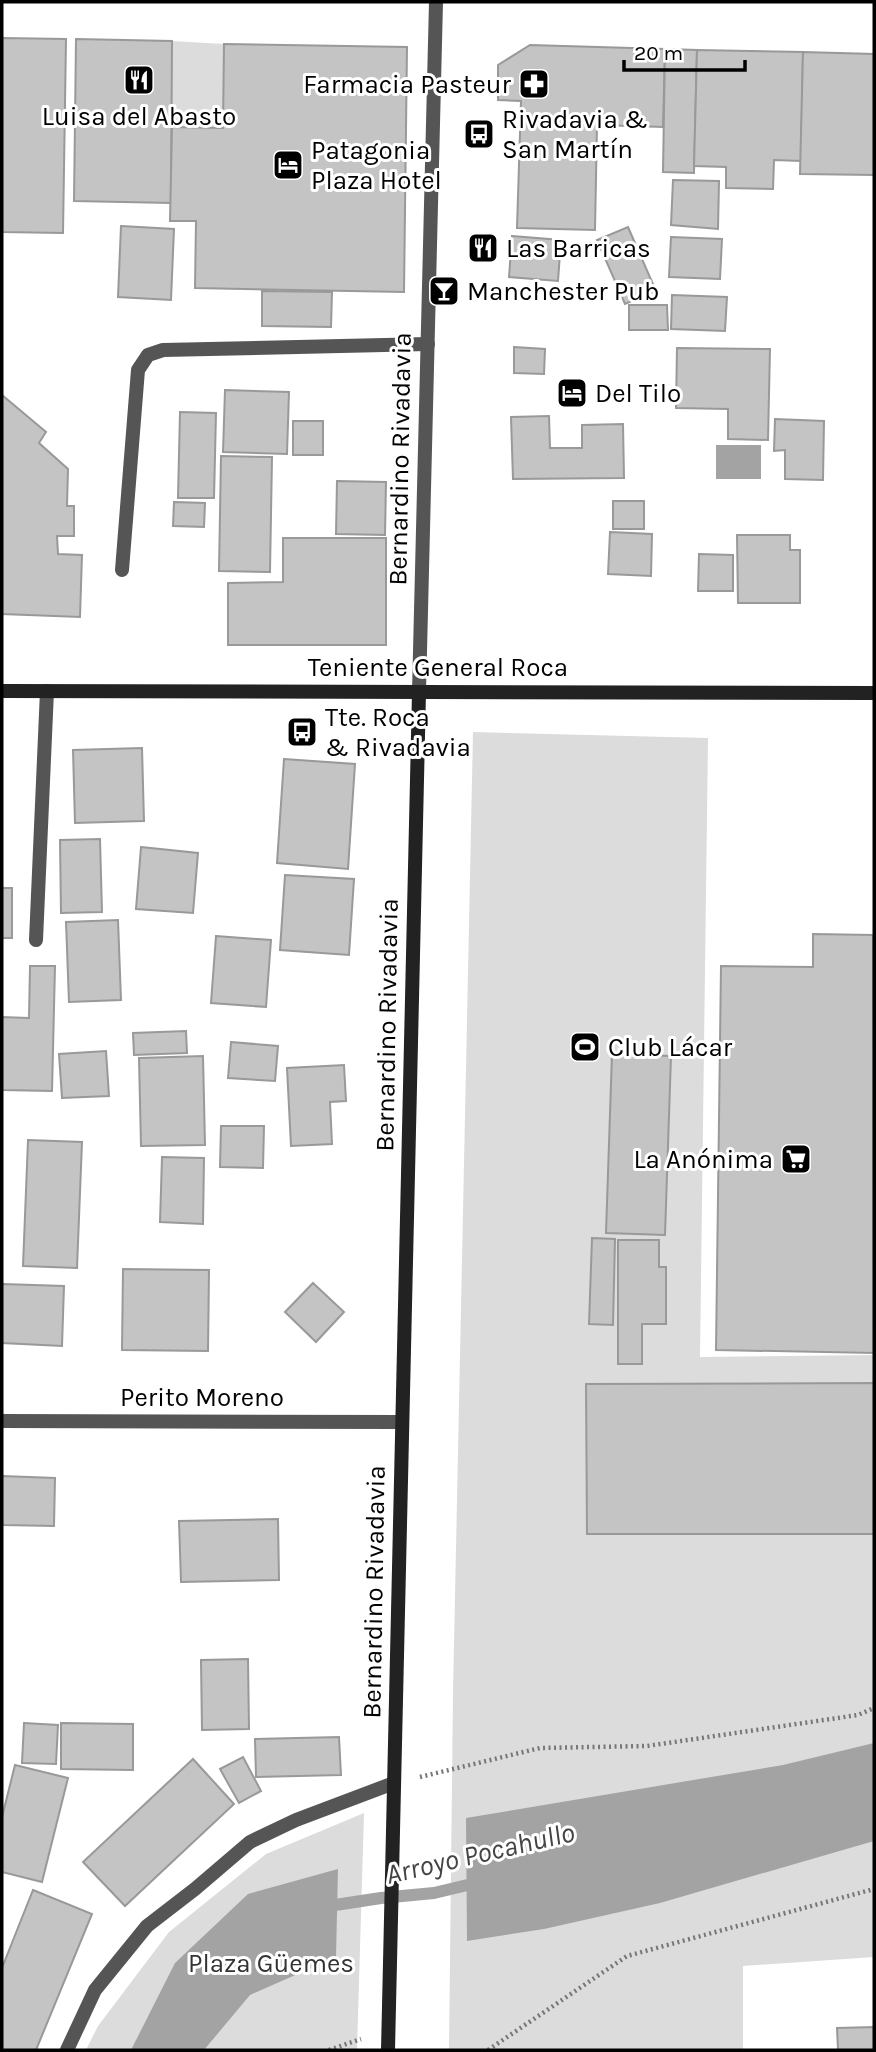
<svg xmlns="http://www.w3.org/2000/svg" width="876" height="2052" font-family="Karla,sans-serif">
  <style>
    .green { fill: #dcdcdc }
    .water { fill: #a3a3a3 }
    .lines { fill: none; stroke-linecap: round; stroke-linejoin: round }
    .stream { stroke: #a3a3a3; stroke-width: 12 }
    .building { fill: #c4c4c4; stroke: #999; stroke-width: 2 }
    .path { stroke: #777; stroke-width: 4.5; stroke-dasharray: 2 3.5; stroke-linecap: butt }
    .lane { stroke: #555; stroke-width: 14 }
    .street { stroke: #555; stroke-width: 14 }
    .secondary { stroke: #222; stroke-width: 14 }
    .labels { text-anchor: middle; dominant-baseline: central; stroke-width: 6; stroke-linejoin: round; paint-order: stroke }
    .poi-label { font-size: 26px; fill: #000; stroke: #fff; text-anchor: start }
    .street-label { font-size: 26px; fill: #000; stroke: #fff }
    .park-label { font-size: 26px; fill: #333; stroke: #fff }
    .water-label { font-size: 28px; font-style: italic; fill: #444; stroke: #fff }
  </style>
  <rect width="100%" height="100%" fill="#fff"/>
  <g class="green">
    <polygon points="172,41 224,44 223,128 172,127"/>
    <polygon points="473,732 708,738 700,1357 874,1355 874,1957 743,1966 743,2050 449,2050 453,1692"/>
    <polygon points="364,1813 357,2050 86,2050 98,2026 169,1932 266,1854"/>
  </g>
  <g class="water">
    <rect x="716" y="445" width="45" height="34"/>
    <polygon points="874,1743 874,1841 660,1903 544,1929 467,1941 466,1818 783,1765"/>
    <polygon points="338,1869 336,1957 250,1995 204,2050 131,2050 175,1963 248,1894"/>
  </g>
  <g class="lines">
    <polyline class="stream" points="322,1907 381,1898 434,1893 480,1882"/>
  </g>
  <g class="building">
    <polygon points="2,38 66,39 63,233 2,232"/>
    <polygon points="76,39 172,41 171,203 74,201"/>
    <polygon points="224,44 407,47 404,292 195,288 196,221 170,221 172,127 223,128"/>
    <polygon points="530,45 665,49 663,127 597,125 595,230 517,228 521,101 498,100 498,65"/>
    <polygon points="665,49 697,50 694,173 663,172"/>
    <polygon points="697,50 803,52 801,161 774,160 773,189 726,188 726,167 694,166"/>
    <polygon points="803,52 874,54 874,175 800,174"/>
    <polygon points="673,180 719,181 718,229 671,225"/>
    <polygon points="121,226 174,229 171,300 118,297"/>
    <polygon points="628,227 656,291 625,304 597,240"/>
    <polygon points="512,236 561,240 558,281 509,277"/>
    <polygon points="671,237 722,239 720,279 669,277"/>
    <polygon points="262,291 332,292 331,327 262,326"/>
    <polygon points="672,295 727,297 725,331 671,329"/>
    <polygon points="629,305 667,305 668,330 629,330"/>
    <polygon points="514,347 545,349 544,374 514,373"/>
    <polygon points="677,348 770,349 768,440 728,439 728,409 676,408"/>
    <polygon points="225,390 289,392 287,454 223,452"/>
    <polygon points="2,395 46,432 39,443 68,469 67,506 74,506 74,536 57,536 58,554 82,555 80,617 2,614"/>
    <polygon points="180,412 216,413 214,498 178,498"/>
    <polygon points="549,416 550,448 582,448 582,425 623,424 624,478 513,479 511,417"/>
    <polygon points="775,419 824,421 823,480 785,479 785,450 774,451"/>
    <rect x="293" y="421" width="30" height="34"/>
    <polygon points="221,456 272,457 270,572 219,571"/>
    <polygon points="337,481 386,482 385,535 336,534"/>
    <rect x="613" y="501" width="31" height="28"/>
    <polygon points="174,502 205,503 204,527 173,526"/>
    <polygon points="610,532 652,534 651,576 608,574"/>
    <polygon points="737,535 790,535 790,550 800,550 800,603 738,603"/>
    <polygon points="283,538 386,538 386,645 228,645 228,583 283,582"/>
    <polygon points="699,554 733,555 733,591 698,591"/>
    <polygon points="142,748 144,821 75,823 73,750"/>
    <polygon points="284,759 355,764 348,869 277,863"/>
    <polygon points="100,839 102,912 61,913 60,840"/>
    <polygon points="141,847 198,853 193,913 136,909"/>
    <polygon points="285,875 354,879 349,955 280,950"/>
    <rect x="2" y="888" width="10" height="50"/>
    <polygon points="118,920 121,1000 69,1002 66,922"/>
    <polygon points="813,934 873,935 874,1353 716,1350 721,966 813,967"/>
    <polygon points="216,936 271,940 266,1007 211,1003"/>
    <polygon points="30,966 55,966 52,1091 2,1090 2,1017 29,1018"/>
    <polygon points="186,1031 187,1053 134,1055 133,1033"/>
    <polygon points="231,1042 278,1046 275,1081 228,1078"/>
    <polygon points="106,1051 109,1096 62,1098 59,1054"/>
    <polygon points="612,1054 671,1056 665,1235 606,1233"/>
    <polygon points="203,1056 205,1145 141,1146 139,1058"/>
    <polygon points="344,1065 346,1101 330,1102 332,1144 291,1146 287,1068"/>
    <polygon points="221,1126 264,1126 263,1168 220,1167"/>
    <polygon points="28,1140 82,1142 77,1268 23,1266"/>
    <polygon points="162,1157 204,1158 203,1224 160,1222"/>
    <polygon points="592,1238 615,1239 613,1325 589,1324"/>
    <polygon points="618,1240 659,1240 659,1267 666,1267 666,1324 642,1324 642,1364 618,1364"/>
    <polygon points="123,1269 209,1270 208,1351 122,1350"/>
    <polygon points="313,1283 344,1312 316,1342 285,1312"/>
    <polygon points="2,1284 64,1286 62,1346 2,1343"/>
    <polygon points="874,1383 874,1534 587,1534 586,1384"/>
    <polygon points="2,1476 55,1478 54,1526 2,1525"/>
    <polygon points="278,1519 279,1580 181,1582 179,1521"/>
    <polygon points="248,1659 249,1729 202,1730 201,1660"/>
    <polygon points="24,1723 58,1725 56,1764 22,1763"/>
    <polygon points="61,1723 133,1724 133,1770 61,1769"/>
    <polygon points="339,1737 341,1775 256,1777 255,1739"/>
    <polygon points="243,1757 261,1791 239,1803 220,1769"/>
    <polygon points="193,1759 234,1804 125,1906 83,1862"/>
    <polygon points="15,1765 68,1778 42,1882 2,1872 2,1817"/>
    <polygon points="33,1890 92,1914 36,2050 2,2050 2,1968"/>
    <polygon points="874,2027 874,2050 838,2050 837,2028"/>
  </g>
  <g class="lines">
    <g class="path">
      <polyline points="420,1777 540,1748 647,1746 858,1715 874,1708"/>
      <polyline points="329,2050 361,2039"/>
      <polyline points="488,2050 627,1956 874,1889"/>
    </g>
    <g class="lane">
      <polyline points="122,570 138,370 148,355 163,350 428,344"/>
      <polyline points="36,940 47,691"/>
    </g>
    <g class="street">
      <polyline points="419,692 436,2"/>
      <polyline points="2,1421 402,1422"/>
      <polyline points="67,2050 95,1990 147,1926 195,1889 250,1842 296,1820 394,1783"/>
    </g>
    <g class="secondary">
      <polyline points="2,691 874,693"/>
      <polyline points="388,2050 419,692"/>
    </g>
  </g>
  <defs>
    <g id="restaurant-square" transform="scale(1.575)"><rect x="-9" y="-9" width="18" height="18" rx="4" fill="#000" stroke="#fff"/><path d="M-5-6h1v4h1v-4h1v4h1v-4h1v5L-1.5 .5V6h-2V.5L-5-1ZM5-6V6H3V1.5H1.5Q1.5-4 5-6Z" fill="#fff"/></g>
    <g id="pharmacy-square" transform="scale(1.575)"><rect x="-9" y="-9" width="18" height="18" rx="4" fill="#000" stroke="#fff"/><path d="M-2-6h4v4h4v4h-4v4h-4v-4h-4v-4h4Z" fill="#fff"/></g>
    <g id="bus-square" transform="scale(1.575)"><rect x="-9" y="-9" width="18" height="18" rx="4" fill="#000" stroke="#fff"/><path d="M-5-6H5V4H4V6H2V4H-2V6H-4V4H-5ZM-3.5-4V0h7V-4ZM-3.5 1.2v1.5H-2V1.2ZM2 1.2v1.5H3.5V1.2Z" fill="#fff"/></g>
    <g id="hotel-square" transform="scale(1.575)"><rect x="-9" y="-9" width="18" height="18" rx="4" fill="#000" stroke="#fff"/><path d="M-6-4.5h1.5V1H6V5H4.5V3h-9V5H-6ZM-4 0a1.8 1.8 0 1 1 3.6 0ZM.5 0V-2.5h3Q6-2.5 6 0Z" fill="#fff"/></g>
    <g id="bar-square" transform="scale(1.575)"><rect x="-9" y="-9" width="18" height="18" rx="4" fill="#000" stroke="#fff"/><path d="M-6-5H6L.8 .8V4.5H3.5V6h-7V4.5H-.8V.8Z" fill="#fff"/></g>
    <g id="stadium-square" transform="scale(1.575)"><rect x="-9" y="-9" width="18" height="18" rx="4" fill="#000" stroke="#fff"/><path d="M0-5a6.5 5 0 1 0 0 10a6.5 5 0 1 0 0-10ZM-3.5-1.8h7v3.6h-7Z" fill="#fff"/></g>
    <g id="supermarket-square" transform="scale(1.575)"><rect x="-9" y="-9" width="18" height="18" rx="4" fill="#000" stroke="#fff"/><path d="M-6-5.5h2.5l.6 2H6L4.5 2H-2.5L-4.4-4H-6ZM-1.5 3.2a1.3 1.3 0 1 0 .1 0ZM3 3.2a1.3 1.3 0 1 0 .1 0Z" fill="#fff"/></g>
  </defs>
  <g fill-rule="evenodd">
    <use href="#restaurant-square" x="139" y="80"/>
    <use href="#pharmacy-square" x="534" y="84"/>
    <use href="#bus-square" x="479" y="134"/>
    <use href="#hotel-square" x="288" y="165"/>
    <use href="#restaurant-square" x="483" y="248"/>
    <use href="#bar-square" x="444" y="291"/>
    <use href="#hotel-square" x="572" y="393"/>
    <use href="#bus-square" x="302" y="732"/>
    <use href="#stadium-square" x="585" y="1047"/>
    <use href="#supermarket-square" x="796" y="1159"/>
  </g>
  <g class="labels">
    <g class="poi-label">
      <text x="511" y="84" text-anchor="end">Farmacia Pasteur</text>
      <text x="139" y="116" text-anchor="middle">Luisa del Abasto</text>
      <text x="502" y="119">Rivadavia &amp;<tspan x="502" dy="30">San Martín</tspan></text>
      <text x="311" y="150">Patagonia<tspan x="311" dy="30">Plaza Hotel</tspan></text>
      <text x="506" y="248">Las Barricas</text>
      <text x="467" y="291">Manchester Pub</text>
      <text x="595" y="393">Del Tilo</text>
      <text x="325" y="717">Tte. Roca<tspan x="325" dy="30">&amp; Rivadavia</tspan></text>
      <text x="608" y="1047">Club Lácar</text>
      <text x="773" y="1159" text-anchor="end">La Anónima</text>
    </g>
    <g class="street-label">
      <text transform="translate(400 459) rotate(-89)">Bernardino Rivadavia</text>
      <text x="438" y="667">Teniente General Roca</text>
      <text transform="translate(387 1025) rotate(-89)">Bernardino Rivadavia</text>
      <text x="202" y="1397">Perito Moreno</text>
      <text transform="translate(374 1592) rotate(-89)">Bernardino Rivadavia</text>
    </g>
    <g class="park-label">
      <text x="271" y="1963">Plaza Güemes</text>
    </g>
    <g class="water-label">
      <text transform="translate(480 1853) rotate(-13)">Arroyo Pocahullo</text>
    </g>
  </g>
  <rect width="876" height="2052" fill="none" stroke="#000000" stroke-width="7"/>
  <path d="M624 60v10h121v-10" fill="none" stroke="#000000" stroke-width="3.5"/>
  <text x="634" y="60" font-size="21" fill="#000000" stroke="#ffffff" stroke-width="5" paint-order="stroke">20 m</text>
</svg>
